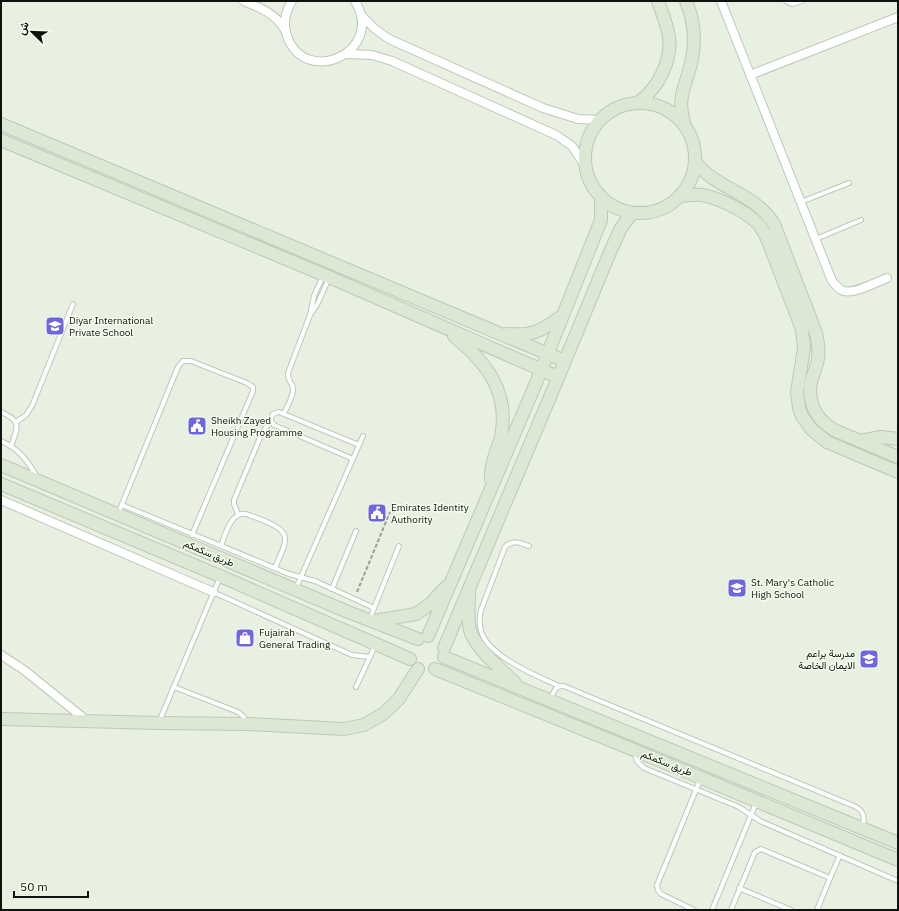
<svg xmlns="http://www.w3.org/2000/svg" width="899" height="911" font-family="'IBM Plex Sans',Vazirmatn,sans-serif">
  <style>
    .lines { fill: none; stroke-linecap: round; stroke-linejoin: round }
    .lane-casing { stroke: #bec8b9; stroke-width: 6 }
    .street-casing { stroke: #bec8b9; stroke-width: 10 }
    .secondary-casing { stroke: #bec8b9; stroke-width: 14 }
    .path { stroke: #9ba296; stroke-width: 2; stroke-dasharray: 4 2; stroke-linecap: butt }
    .lane { stroke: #fff; stroke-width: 4 }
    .street { stroke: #fff; stroke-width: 8 }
    .secondary { stroke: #dce8d3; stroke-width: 12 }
    .labels { text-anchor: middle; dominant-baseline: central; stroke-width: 3; stroke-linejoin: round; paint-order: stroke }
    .poi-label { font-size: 10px; fill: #0f120d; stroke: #f4fdee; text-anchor: start }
    .street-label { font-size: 10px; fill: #0f120d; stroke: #f4fdee }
  </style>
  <rect width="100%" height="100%" fill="#e7f0e1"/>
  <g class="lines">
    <g class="lane-casing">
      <g id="lane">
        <polyline points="786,1 792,4 802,1"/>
        <polyline points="801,202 849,183"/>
        <polyline points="816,239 861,220"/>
        <polyline points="310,315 318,303 329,278"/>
        <path d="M1,412C22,421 18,427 11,446"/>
        <path d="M284,413C287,407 294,396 293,388C292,382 287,380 288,373L310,315L314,296L323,276"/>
        <polyline points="16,422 26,415 32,406 73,304"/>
        <path d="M1,441C18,448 28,461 37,477"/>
        <path d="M353,459L274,425C270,421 270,418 273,414L279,412L359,445"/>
        <polyline points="122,505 289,574 315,581 374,608"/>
        <polyline points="118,514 178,367 183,361 191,361 247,383 253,387 253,391 192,535"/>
        <polyline points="238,514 234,504 234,500 262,433 271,420"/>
        <path d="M221,546C225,535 231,511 246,514C256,518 285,526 285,538C286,547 278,559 275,568"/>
        <path d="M529,546C520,543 513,539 505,547L481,610C479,618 479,626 482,634C492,658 537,676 559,686"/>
        <polyline points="296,588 363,436"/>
        <polyline points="332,589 356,531"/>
        <polyline points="213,592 352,655 370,657"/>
        <polyline points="370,618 399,546"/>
        <polyline points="174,687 238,712 243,716 247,723"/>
        <polyline points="356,687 375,646"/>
        <path d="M551,698C554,691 557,683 566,687L854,806C863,810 865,816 863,826"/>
        <polyline points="159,722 220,577"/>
        <polyline points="634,752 637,761 644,768 739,807 760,821 898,881"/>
        <polyline points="830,878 840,855"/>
        <polyline points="739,888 791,910"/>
        <polyline points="694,910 661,894 658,890 657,885 700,780"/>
        <polyline points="712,910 756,803"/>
        <polyline points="731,910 755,852 761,849 830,878 817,910"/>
      </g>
    </g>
    <g class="street-casing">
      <g id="street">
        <path d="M244,1C261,8 276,14 285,30"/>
        <path d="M292,1C285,12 283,24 287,36C305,88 386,52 355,1"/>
        <path d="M721,1L832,281C835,284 838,288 841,290C852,296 876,282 887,278"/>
        <polyline points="361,15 375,29 389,39 543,108 578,119 600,120"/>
        <polyline points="347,54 372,55 392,61 556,135 572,146 584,164"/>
        <polyline points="750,75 898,17"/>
        <polyline points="1,500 213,592"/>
        <polyline points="1,655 24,670 86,720"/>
      </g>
    </g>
    <g class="secondary-casing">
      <g id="secondary">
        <path d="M639,102C658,88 672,61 669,37C667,24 662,13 658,1"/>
        <circle cx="640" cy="158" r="55"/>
        <path d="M684,123C676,95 687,85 692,59C696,39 694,20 686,1"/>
        <polyline points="1,124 565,361"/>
        <polyline points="1,140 329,277 558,377"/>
        <path d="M695,161C716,190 753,191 774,224L816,333C818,341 819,350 818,358C817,367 813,374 811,382C807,403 817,420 834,430L898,457"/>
        <path d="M680,196C687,196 695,194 702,195C719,198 748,212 760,226C762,229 764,233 766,236L802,329L804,348L797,392L799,408L802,416L811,429L827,442L898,472"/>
        <path d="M507,334C534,336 541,331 562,316"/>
        <path d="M454,336C486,362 510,392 501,437C497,451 490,464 491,479"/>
        <polyline points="860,441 881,437 898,439"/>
        <polyline points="1,465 348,612 418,639"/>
        <polyline points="1,484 220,576 410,659"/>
        <path d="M469,592C469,605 467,618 470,630C474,647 502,670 515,683"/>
        <polyline points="374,621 416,614 430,604 446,587"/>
        <polyline points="428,636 536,383 601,220 601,198"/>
        <polyline points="444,648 553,390 610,252 621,228 632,213"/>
        <polyline points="444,657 898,843"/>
        <polyline points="435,669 634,750 898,860"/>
        <polyline points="1,719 159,723 248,724 344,729 364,725 383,714 398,700 418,669"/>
      </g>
    </g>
    <polyline class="path" points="357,592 390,512"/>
    <use href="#lane" class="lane"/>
    <use href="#street" class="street"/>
    <use href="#secondary" class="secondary"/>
  </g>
  <defs>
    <g id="school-square" transform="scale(1)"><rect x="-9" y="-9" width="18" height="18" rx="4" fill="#6f65df" stroke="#f4fdee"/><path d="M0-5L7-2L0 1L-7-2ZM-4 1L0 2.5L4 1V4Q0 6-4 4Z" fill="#fff"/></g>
    <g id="civic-square" transform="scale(1)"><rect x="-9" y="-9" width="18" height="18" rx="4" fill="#6f65df" stroke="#f4fdee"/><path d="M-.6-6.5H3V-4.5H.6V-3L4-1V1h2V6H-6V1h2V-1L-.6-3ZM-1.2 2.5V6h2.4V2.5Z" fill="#fff"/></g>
    <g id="shop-square" transform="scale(1)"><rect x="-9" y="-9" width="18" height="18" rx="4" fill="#6f65df" stroke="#f4fdee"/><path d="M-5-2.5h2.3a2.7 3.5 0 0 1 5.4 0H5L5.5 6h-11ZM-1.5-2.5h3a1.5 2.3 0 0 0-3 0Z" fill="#fff"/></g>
  </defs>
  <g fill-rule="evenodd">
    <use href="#school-square" x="55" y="326"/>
    <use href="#civic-square" x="197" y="426"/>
    <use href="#civic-square" x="377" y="513"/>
    <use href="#school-square" x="737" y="588"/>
    <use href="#shop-square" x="245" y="638"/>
    <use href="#school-square" x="869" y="659"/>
  </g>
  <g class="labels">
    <g class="poi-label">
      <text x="69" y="320">Diyar International<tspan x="69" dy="12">Private School</tspan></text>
      <text x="211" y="420">Sheikh Zayed<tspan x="211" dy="12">Housing Programme</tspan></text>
      <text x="391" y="507">Emirates Identity<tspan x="391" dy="12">Authority</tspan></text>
      <text x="751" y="582">St. Mary's Catholic<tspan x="751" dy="12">High School</tspan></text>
      <text x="259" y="632">Fujairah<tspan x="259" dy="12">General Trading</tspan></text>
      <text x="855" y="653" text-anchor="end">مدرسة براعم<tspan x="855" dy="12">الايمان الخاصة</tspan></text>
    </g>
    <g class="street-label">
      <text transform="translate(209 553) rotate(23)">طريق سكمكم</text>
      <text transform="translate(667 763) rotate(22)">طريق سكمكم</text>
    </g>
  </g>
  <rect width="899" height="911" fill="none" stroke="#0f120d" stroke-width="4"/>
  <g transform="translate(32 32) rotate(293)" stroke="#f4fdee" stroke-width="3" paint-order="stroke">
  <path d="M0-3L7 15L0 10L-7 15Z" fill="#0f120d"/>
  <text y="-6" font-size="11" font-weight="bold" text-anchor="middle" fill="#0f120d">ش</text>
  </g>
  <path d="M14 891v6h74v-6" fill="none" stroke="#0f120d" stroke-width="2"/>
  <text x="20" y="891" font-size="12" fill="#0f120d" stroke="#f4fdee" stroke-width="3" paint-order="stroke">50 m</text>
</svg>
